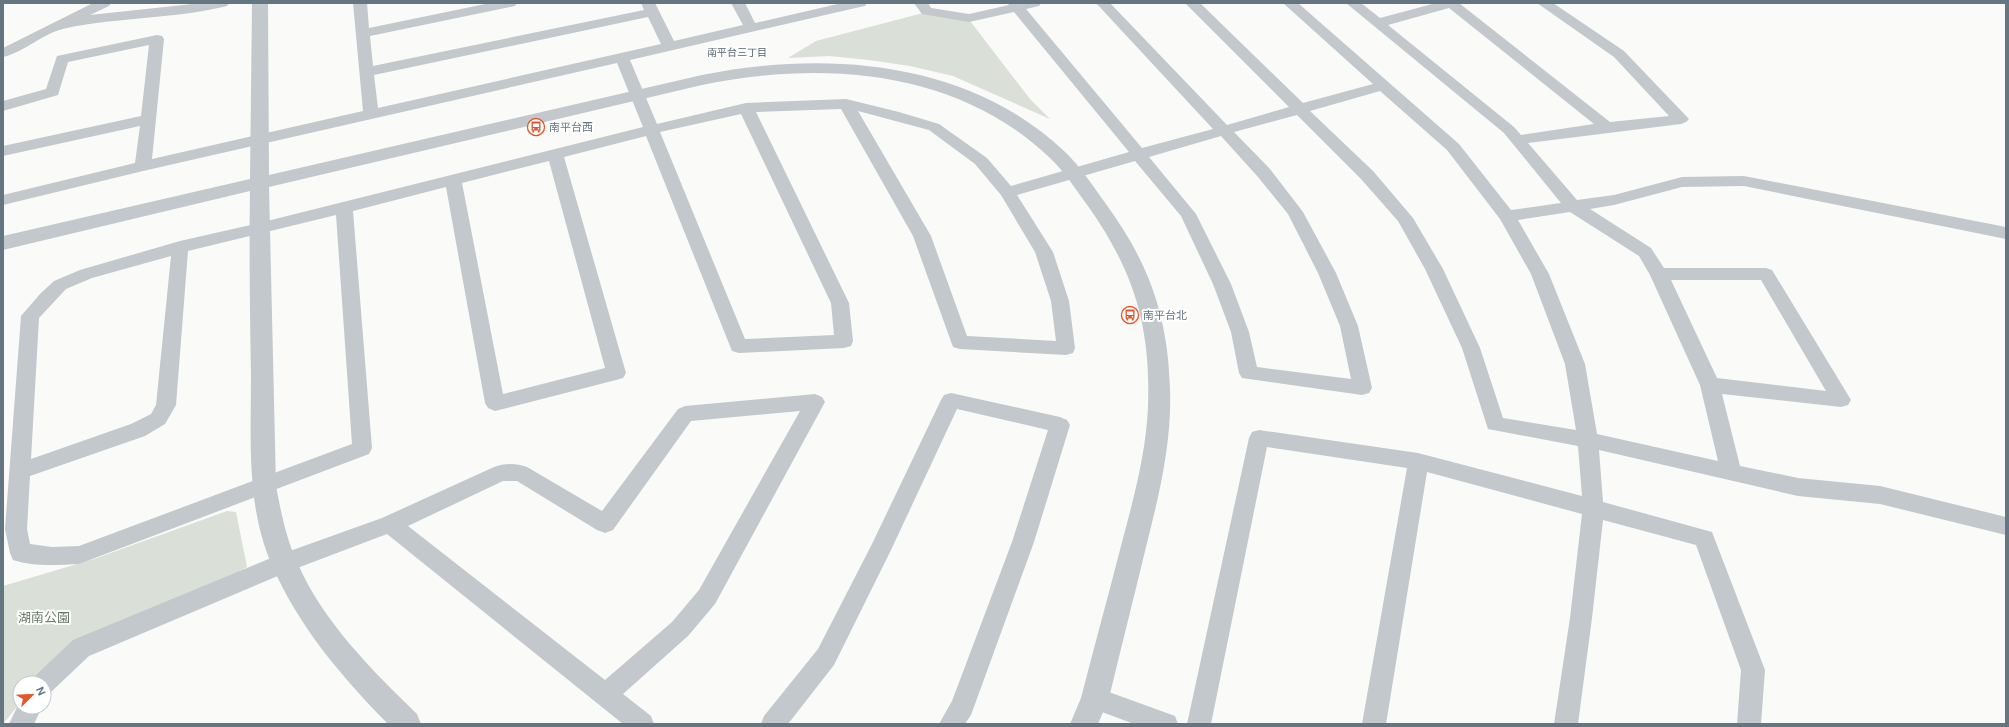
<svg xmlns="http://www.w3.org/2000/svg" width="2009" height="727" font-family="'DM Sans','Noto Sans JP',sans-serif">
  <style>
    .green { fill: #dadfd7 }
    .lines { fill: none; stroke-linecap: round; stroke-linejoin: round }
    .minor { fill: #c3c8cc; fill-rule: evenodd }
    .tertiary { fill: #c3c8cc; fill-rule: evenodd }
    .labels { text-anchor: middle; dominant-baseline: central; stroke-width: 4; stroke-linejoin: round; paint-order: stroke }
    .far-neighbourhood-label { font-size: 10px; fill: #57646e; stroke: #fff }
    .poi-label { font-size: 11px; fill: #657683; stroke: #fff; text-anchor: start }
    .near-park-label { font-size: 13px; fill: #687a64; stroke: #fff }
  </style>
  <rect width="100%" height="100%" fill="#fafaf8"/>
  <g class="green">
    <polygon points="923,13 970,21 1030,99 1050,119 953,76 910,66 869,60 829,56 788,58 816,41"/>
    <polygon points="227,511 236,512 247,567 36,683 20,683 20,703 3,724 3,586 94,559"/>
  </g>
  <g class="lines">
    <g class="minor">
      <path d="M93,3H111L109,6L90,15L202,3H229L227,6C174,19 119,17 67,28C44,32 25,52 3,57V48Z"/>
      <path d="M353,3H367L369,28L490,3H517L515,6L510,7L370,36L373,66L644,10L641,3H655L674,41L743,25L731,3H745L755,23L842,3H867L865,6L860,7L630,60L657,124L746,103L846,99L899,112L939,124L987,158L1011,186L1129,152L1014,12L969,22L922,14L914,3H928L931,8L969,14L1009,5L1007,3H1041L1039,6L1026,9L1142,148L1213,129L1096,3H1110L1227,125L1289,107L1185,3H1200L1303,103L1373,84L1283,3H1298L1459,144L1511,210L1561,203L1504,133L1346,3H1361L1380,18L1436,3H1459L1610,122L1669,116L1614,57L1537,3H1553L1624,51L1689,119L1686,122L1681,124L1528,143L1577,200L1614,195L1682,177L1744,176L2006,227V239L1744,186L1682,187L1614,205L1590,209L1651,248L1664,268H1766L1772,270L1848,395L1851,400L1848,405L1841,407L1722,394L1740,466L1798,478L1880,486L2006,517V535L1880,504L1798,496L1599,450L1603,502L1712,532L1765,670L1761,724H1737L1741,670L1696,545L1603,520L1592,618L1578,724H1554L1570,618L1582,514L1427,472L1386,724H1362L1407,468L1267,447L1211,724H1187L1249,438L1252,432L1259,430L1418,453L1582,496L1578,446L1488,429L1462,348L1425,269L1398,221L1361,179L1297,115L1234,132L1270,169L1303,212L1336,273L1358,326L1372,388L1369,393L1362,395L1242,378L1239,373L1231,332L1213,284L1181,216L1135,161L1017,195L1053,252L1069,301L1075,348L1073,353L1066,355L960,349L953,347L913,236L841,109L756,112L849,303L853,341L851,346L844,348L739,353L732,351L646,136L564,157L626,373L623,378L616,380L495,411L488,408L485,403L446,187L353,211L372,448L369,454L79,564C57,565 34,567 13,560L10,553L5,529L21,316L40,294L54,281L80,270L180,241L259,223L643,127L617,63L143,171L3,205V195L135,163L140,126L3,156V146L141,116L149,45L68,62L58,95L3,111V101L46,89L57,56L157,35L162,36L164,39L152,159L363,111ZM1449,8L1594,124L1521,135L1514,127L1388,25ZM648,17L661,44L378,108L374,75ZM1380,91L1447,150L1500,219L1531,274L1565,364L1576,430L1503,418L1480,348L1443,269L1413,218L1373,171L1310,111ZM858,111L929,130L975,164L1001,195L1035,252L1051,301L1056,341L967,336L931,236ZM741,114L831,303L834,335L745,339L660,132ZM1221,136L1258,177L1288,214L1318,273L1340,326L1351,379L1257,367L1249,332L1231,284L1196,214L1149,157ZM549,161L605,368L503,394L462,183ZM1570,212L1639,256L1650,275L1700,385L1718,461L1597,434L1585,364L1549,274L1518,220ZM336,215L352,444L79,546L52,547L30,544L27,529L30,476L145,436L165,424L176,405L188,251ZM171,256L156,405L151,414L131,424L31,459L39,318L66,289L92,278ZM1671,280H1761L1826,391L1717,378Z"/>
      <polygon points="951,393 1060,417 1067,420 1070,425 1034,542 971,715 965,724 939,724 952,701 1012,542 1048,430 957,409 891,550 834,665 788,724 761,724 764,716 818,649 872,544 941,400 944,395"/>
      <path d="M815,394L822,397L825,402L715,604L688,636L623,694L651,716L654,724H623L387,534L292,570L89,656L52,691L44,694V683H32L36,675L73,640L276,556L382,518L494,467C505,463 516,463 527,467L602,511L678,409L685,406ZM800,411L699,590L672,622L605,680L408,526L503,481H517L597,530L605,533L613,530L691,421Z"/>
      <polygon points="1095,687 1175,716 1178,724 1134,724 1086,706 1083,698 1086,690"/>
      <polygon points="20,701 20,707 42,707 34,724 9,724"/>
    </g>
    <path class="tertiary" d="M252,3H268L269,175L702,75C825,50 968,60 1064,151C1080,166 1093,186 1106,204C1149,263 1168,316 1170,389C1172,443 1159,495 1146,547C1134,597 1121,648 1109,698L1098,724H1070L1081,698C1094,647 1108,597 1121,546C1133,501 1146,454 1148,407C1151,327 1134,271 1088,206C1076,190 1065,172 1050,158C957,69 822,60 702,85L269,187L276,486C281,512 286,538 297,562C323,622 371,669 417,714L421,724H388C341,676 298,626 271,563C246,504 251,438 251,376C250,314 249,253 250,191L3,250V236L250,179Z"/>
  </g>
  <defs>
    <g id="bus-ring" transform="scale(0.9)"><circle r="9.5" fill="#fff" stroke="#e4572e" stroke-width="1.5"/><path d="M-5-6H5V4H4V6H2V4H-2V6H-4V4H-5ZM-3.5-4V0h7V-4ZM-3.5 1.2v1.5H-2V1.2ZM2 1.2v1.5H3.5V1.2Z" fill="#e4572e"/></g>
  </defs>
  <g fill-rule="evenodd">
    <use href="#bus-ring" x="536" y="127"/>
    <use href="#bus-ring" x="1130" y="315"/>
  </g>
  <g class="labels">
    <g class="far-neighbourhood-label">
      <text x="737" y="52">南平台三丁目</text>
    </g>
    <g class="poi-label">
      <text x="549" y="127">南平台西</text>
      <text x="1143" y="315">南平台北</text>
    </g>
    <g class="near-park-label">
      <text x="44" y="617">湖南公園</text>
    </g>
  </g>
  <rect width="2009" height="727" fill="none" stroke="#657683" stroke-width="8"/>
  <g transform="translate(32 695) rotate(66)"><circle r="19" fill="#ffffff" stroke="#c1c8cd"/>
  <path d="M0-3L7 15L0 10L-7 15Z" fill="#e4572e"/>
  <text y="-6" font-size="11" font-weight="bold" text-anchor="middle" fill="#657683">N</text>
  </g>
</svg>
